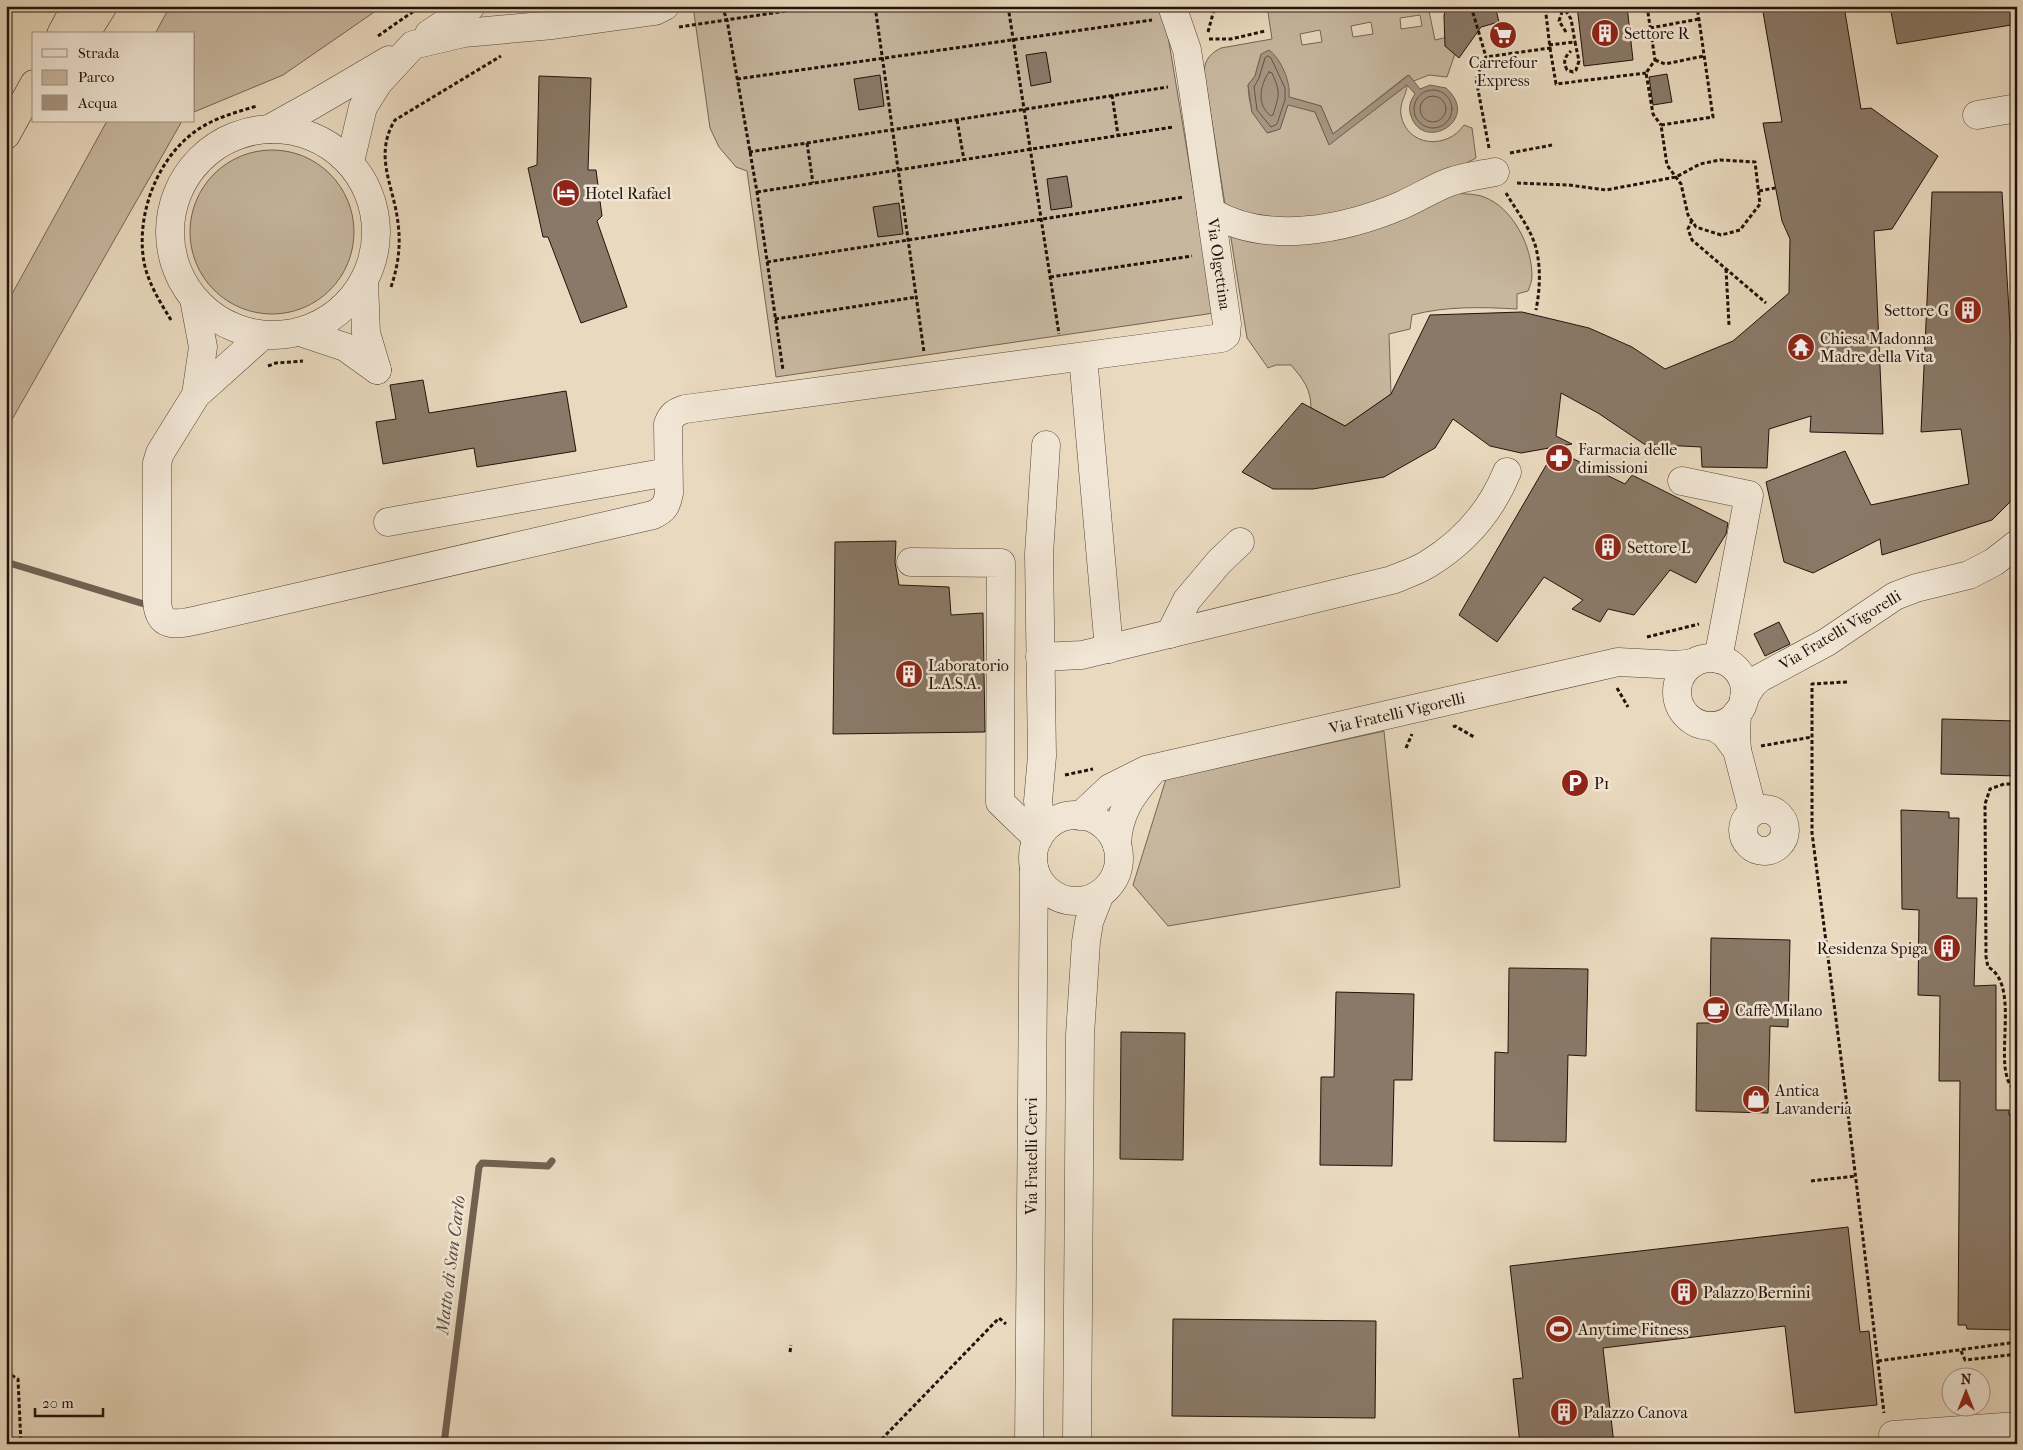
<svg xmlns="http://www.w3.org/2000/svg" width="2023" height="1450" font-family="'IM FELL French Canon',serif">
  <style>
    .green { fill: #c7b79f; stroke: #756454; fill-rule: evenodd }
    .water { fill: #a69581; stroke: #726151 }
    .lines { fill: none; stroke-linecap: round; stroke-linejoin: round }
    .shore { stroke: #645446; stroke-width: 1 }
    .stream { stroke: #726151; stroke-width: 7 }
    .building { fill: #8a7968; stroke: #23120a }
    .minor-casing { stroke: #544437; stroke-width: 29 }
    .highway-casing { stroke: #23120a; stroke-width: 29 }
    .path { stroke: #23120a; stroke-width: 3; stroke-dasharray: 4 2.5; stroke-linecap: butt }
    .minor { stroke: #f1e6d5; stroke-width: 28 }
    .highway { stroke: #e9d9be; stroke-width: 28 }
    .labels { text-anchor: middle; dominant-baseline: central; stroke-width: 5; stroke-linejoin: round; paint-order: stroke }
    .poi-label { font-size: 16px; fill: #23120a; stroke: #f1e6d5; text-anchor: start }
    .street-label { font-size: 16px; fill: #23120a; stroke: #f1e6d5 }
    .water-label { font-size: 18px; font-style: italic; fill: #5e4d40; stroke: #f1e6d5 }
  </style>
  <rect width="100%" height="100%" fill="#e9d9be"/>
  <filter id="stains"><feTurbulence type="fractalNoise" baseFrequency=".004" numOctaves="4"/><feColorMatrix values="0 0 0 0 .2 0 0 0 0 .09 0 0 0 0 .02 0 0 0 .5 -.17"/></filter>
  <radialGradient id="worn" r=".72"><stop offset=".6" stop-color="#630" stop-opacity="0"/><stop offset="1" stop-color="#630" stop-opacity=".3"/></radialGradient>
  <g class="green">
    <polygon points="170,6 383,6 283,75 194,112 194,34 155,34"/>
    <polygon points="693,6 1161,6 1165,18 1214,313 776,377 747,171 736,167 719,147 710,128"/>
    <path d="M1267,6H1428L1435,40L1448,37L1458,45L1447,77L1429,75L1414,81L1408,75L1333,134L1321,106L1289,97L1261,55L1255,76L1248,85L1249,97L1252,112L1268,133L1280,129L1288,104L1315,112L1329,144L1407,85C1407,95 1399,102 1401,115C1407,147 1447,150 1464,125L1472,128L1476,158L1399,198L1300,223L1226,211L1204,71C1205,59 1211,53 1221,48L1272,39ZM1420,15L1422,26L1401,29L1400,18ZM1371,22L1373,34L1353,37L1351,26ZM1320,30L1322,42L1302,45L1300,34Z"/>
    <polygon points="107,121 182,121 6,430 6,305"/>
    <circle cx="272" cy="232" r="82"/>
    <path d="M1446,193C1458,194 1474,193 1484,197C1513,208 1532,246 1532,276C1532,281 1530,286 1528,291L1517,294V309C1482,307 1446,306 1412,315L1410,329L1389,334L1391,394L1345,426L1311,408C1311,389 1303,379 1291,365H1276L1268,368L1247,338L1230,232Z"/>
    <polygon points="1384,731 1400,887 1168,926 1133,885 1166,779"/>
  </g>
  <path class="water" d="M1269,50C1281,59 1291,82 1289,97L1321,106L1333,134L1409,75L1420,89L1430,85L1446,88C1482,120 1423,153 1411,116C1408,108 1410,101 1415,94L1407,85L1329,145L1315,112L1288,105L1280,129L1267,133L1252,112L1248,85L1255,76L1261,54Z"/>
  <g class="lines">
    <g class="shore">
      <polygon points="1268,56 1271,58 1285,88 1285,100 1277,124 1271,127 1257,110 1254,87 1259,78 1265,58"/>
      <path d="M1269,72L1272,73C1281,93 1279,95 1273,115L1271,116C1256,105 1260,85 1269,72Z"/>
      <circle cx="1433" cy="109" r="19"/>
      <circle cx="1433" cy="109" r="13"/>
    </g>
    <g class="stream">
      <polyline points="6,562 144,604"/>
      <polyline points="444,1444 479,1167 482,1163 548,1166 552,1161"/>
    </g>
  </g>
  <g class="building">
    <polygon points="1447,6 1495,6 1499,22 1481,27 1459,58 1445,46 1444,15"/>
    <polygon points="1577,6 1627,6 1633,60 1584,66"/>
    <polygon points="1762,6 1844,6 1861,109 1871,108 1938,156 1892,229 1874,231 1883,434 1810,432 1811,416 1769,429 1767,468 1702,467 1701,447 1644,444 1598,413 1561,393 1556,436 1572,444 1521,453 1490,446 1453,419 1435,448 1384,477 1313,489 1273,489 1242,472 1302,403 1345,426 1391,394 1430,315 1522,312 1589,328 1632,347 1665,369 1733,341 1789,293 1790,239 1782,221 1763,123 1782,122"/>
    <polygon points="1890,6 2017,6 2017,24 1897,44"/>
    <polygon points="1046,52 1051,82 1031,86 1026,55"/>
    <polygon points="1667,74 1672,102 1653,105 1649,77"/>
    <polygon points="880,75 884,106 859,110 854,79"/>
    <polygon points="539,76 591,78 588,170 596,170 602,216 597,221 627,307 581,323 548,237 543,237 528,168 537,165"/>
    <polygon points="1067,176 1072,207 1051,210 1047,179"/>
    <polygon points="1932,192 2002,192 2017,447 2017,495 1992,520 1882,555 1880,539 1813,573 1784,562 1766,482 1845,451 1871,505 1969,484 1961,429 1921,432"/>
    <polygon points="899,203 903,234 878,237 873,207"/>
    <polygon points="423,380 429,413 566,391 576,451 477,467 474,448 383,464 376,422 396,419 390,385"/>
    <polygon points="1555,450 1625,484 1632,475 1728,523 1726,534 1696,583 1670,570 1634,615 1608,609 1600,622 1572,609 1583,600 1544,577 1497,642 1459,615"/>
    <polygon points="896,541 895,562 899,585 949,587 951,615 983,613 985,732 833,734 835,542"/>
    <polygon points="1779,622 1790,644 1765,656 1754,634"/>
    <polygon points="1942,719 2017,721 2017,776 1941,774"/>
    <polygon points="1901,810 1949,812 1949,818 1959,818 1957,898 1977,898 1974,986 1996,985 1996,1110 2009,1110 2009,1115 2017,1115 2015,1330 1967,1329 1966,1325 1958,1325 1960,1081 1939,1081 1940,996 1918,995 1919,910 1902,909"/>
    <polygon points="1711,938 1790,940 1788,1027 1770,1026 1768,1113 1696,1111 1697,1023 1710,1023"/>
    <polygon points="1509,968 1588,969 1586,1056 1568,1055 1566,1142 1494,1141 1495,1052 1508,1053"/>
    <polygon points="1336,992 1414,994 1412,1080 1394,1080 1392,1166 1320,1165 1321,1077 1334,1077"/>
    <polygon points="1121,1032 1185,1033 1183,1160 1120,1159"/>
    <polygon points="1848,1227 1860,1332 1869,1331 1877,1405 1795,1413 1785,1326 1603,1348 1614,1444 1520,1444 1513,1379 1523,1378 1510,1266"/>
    <polygon points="1173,1319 1376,1321 1375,1418 1172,1416"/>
  </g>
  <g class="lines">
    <g class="minor-casing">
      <g id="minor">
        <polyline points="429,34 471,6"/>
        <polyline points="1977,115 2017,108"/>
        <circle cx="273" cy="232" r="103"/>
        <polyline points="269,129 314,104 389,60"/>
        <polyline points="350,162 363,107 378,83 413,45 464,33 553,25 655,11 665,6"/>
        <path d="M1211,212C1267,246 1346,229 1402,205C1418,198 1432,189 1447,183C1462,177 1480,175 1495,172"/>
        <polyline points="364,281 366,333 377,370"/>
        <polyline points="194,299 203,347 196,395"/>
        <polyline points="300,332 345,347 377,370"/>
        <path d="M263,335L196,395L160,453L157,463V601C159,630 177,624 198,620L653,515C664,510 667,505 669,493L668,424C672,414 676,412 685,409L1222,338L1226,335L1227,324L1192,82L1187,50L1172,6"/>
        <polyline points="1083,357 1109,649"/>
        <polyline points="1682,481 1749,495 1718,659"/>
        <polyline points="388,522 668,472"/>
        <polyline points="911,562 1001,563 1000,802 1038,839"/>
        <polyline points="1170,634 1187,600 1219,562 1240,542"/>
        <path d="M1040,657L1082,655L1392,580C1404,575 1417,571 1428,564C1464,542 1491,511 1507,472"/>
        <circle cx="1711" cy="692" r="34"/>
        <polyline points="1744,698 1753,684 1760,678 1827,642 1895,596 1916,588 1969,575 1994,562 2017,544"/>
        <polyline points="1713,726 1725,734 1737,750 1736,735 1737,713"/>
        <polyline points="1737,750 1753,812"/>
        <circle cx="1764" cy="830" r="21"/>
        <circle cx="1076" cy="858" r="43"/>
        <polyline points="1080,816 1110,788 1146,770 1618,662 1678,665 1693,663"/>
        <polyline points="1042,832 1038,801 1042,756 1039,554 1046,445"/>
        <path d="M1117,845C1118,811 1133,794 1153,770"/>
        <polyline points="1893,1435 2017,1426"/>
        <polyline points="1029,1444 1034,868"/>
        <polyline points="1077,1444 1080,1035 1086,942 1089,922 1100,894"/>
      </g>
    </g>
    <g class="highway-casing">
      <g id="highway">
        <polyline points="61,34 76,6"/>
        <polyline points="80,34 91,25 103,6"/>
        <polyline points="6,135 34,84"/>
      </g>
    </g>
    <g class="path">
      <polyline points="722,6 727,20 757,192 783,370"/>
      <polyline points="875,6 924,352"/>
      <polyline points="1008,6 1059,334"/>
      <polyline points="1471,6 1486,57"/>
      <polyline points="1647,6 1655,60 1646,73 1653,114 1661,125"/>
      <polyline points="679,27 820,6"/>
      <polyline points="1650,28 1699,19"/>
      <polyline points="1208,32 1215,6"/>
      <polyline points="1566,32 1559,21 1562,12 1566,11 1571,19 1575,42"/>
      <polyline points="378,36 421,6"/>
      <polyline points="1209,39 1231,39 1265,31"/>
      <path d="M1549,45L1575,42L1579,61L1576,70L1573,72L1567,70C1563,61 1564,58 1571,51"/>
      <polyline points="1550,48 1556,84 1646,73"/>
      <polyline points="1655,60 1665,64 1704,56"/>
      <polyline points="737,79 1152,20"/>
      <polyline points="1112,95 1118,135"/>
      <polyline points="957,120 964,160"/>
      <polyline points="807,143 813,183"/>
      <polyline points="1489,148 1476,79 1486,57 1550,48 1545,6"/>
      <polyline points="749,152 1168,87"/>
      <polyline points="1510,153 1552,145"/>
      <polyline points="1517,183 1569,185 1606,190 1676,177 1700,164 1720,160 1755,162 1760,204 1740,230 1721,235 1696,227 1688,215 1681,184 1667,165 1661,125 1713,117 1697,6"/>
      <polyline points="1759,191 1775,188"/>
      <polyline points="757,192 1173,127"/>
      <path d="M1506,193C1516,210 1531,229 1536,248C1541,268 1540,289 1536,310"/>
      <polyline points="1692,220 1688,229 1692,240 1766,303"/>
      <polyline points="767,262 1184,197"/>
      <polyline points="1726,269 1729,325"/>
      <polyline points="1050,277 1192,256"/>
      <path d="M391,287C398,266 401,246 398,223C394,186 373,156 395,120L501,56"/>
      <polyline points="775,319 917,297"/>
      <path d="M171,320C160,302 148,283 144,262C135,212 160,149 207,124C222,116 240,111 257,106"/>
      <polyline points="268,366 276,363 303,361"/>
      <polyline points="1647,637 1699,624"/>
      <polyline points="1847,682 1812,684 1812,833 1845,1089 1884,1413"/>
      <polyline points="1617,688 1628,707"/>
      <polyline points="1453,727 1455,726 1474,737"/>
      <polyline points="1761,746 1812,737"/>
      <polyline points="1406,748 1412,734"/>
      <polyline points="1065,775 1093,769"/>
      <path d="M2017,784H2004L1990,789L1985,804L1986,957L1988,967C2018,983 1998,1048 2007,1077C2008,1083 2013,1088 2017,1093"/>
      <polyline points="1811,1181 1856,1176"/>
      <polyline points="1961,1351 1965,1360 2017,1354"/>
      <polyline points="790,1352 791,1345"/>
      <polyline points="1878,1361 2017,1342"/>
      <polyline points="6,1372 18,1379 21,1444"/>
      <polyline points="877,1444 999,1318 1006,1324"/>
    </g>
    <use href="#minor" class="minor"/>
    <use href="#highway" class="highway"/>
  </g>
  <defs>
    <g id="building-disc" transform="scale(1.4375)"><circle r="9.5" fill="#8f2418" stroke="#f1e6d5"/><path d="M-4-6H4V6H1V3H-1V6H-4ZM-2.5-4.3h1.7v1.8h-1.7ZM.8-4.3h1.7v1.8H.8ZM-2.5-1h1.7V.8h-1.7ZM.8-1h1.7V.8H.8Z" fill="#fff"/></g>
    <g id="supermarket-disc" transform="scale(1.4375)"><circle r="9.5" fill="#8f2418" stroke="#f1e6d5"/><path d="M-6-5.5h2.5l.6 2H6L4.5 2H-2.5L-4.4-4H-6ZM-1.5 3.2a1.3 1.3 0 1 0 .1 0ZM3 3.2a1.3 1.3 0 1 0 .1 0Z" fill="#fff"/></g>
    <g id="hotel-disc" transform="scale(1.4375)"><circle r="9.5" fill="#8f2418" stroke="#f1e6d5"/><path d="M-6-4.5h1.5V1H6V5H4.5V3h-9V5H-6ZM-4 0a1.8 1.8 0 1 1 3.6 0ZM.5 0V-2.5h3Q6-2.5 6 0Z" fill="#fff"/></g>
    <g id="temple-disc" transform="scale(1.4375)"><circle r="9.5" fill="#8f2418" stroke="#f1e6d5"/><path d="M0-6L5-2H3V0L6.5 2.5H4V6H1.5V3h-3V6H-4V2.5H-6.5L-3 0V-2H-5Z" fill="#fff"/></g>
    <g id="pharmacy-disc" transform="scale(1.4375)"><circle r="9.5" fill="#8f2418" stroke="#f1e6d5"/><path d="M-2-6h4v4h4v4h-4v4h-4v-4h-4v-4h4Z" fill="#fff"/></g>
    <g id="parking-disc" transform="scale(1.4375)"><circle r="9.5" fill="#8f2418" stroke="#f1e6d5"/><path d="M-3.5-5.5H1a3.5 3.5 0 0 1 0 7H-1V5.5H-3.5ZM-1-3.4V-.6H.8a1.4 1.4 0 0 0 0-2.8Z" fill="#fff"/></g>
    <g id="cafe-disc" transform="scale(1.4375)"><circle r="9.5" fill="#8f2418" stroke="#f1e6d5"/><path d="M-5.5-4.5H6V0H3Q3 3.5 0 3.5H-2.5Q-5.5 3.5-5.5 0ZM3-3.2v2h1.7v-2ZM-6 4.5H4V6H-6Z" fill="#fff"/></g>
    <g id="shop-disc" transform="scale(1.4375)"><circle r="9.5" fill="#8f2418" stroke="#f1e6d5"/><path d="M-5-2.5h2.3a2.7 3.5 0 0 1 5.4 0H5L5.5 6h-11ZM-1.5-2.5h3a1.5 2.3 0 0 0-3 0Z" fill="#fff"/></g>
    <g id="stadium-disc" transform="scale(1.4375)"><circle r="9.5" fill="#8f2418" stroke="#f1e6d5"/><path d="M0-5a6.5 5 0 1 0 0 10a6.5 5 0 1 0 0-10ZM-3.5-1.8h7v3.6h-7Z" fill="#fff"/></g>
  </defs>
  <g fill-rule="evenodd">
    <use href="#building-disc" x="1605" y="33"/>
    <use href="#supermarket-disc" x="1503" y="35"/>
    <use href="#hotel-disc" x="566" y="193"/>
    <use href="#building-disc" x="1968" y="310"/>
    <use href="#temple-disc" x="1801" y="347"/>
    <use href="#pharmacy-disc" x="1559" y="458"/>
    <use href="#building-disc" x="1608" y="547"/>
    <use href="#building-disc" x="909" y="674"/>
    <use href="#parking-disc" x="1575" y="783"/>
    <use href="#building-disc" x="1947" y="948"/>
    <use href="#cafe-disc" x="1716" y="1010"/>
    <use href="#shop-disc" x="1756" y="1099"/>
    <use href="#building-disc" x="1684" y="1292"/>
    <use href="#stadium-disc" x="1559" y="1329"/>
    <use href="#building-disc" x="1564" y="1412"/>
  </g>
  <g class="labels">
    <g class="poi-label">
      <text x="1624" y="33">Settore R</text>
      <text x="1503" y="62" text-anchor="middle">Carrefour<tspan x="1503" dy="18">Express</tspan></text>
      <text x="585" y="193">Hotel Rafael</text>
      <text x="1949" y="310" text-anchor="end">Settore G</text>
      <text x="1820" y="338">Chiesa Madonna<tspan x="1820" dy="18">Madre della Vita</tspan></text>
      <text x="1578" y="449">Farmacia delle<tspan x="1578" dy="18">dimissioni</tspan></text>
      <text x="1627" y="547">Settore L</text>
      <text x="928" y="665">Laboratorio<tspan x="928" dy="18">L.A.S.A.</tspan></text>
      <text x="1594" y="783">P1</text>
      <text x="1928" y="948" text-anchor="end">Residenza Spiga</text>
      <text x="1735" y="1010">Caffè Milano</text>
      <text x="1775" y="1090">Antica<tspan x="1775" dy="18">Lavanderia</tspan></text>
      <text x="1703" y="1292">Palazzo Bernini</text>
      <text x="1578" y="1329">Anytime Fitness</text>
      <text x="1583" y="1412">Palazzo Canova</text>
    </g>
    <g class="street-label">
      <text transform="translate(1219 264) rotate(82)">Via Olgettina</text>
      <text transform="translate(1840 630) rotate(-31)">Via Fratelli Vigorelli</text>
      <text transform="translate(1397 713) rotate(-13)">Via Fratelli Vigorelli</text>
      <text transform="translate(1031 1156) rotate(-90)">Via Fratelli Cervi</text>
    </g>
    <g class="water-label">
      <text transform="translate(451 1265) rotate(-83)">Matto di San Carlo</text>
    </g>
  </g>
  <rect width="2023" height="1450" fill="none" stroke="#e9d9be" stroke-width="25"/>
  <rect x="8" y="8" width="2008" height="1435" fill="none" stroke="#23120a" stroke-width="2.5"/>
  <rect x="12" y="12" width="1998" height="1425" fill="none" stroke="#23120a"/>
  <rect x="32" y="32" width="162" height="90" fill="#f1e6d5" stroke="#9f9184"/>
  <rect x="42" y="49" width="25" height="8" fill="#f1e6d5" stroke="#9f9184"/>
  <text x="78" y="58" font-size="15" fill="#23120a">Strada</text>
  <rect x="42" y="70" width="25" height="15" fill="#c7b79f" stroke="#9f9184"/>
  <text x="78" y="82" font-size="15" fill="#23120a">Parco</text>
  <rect x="42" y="95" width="25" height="15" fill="#a69581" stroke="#9f9184"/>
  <text x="78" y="108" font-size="15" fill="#23120a">Acqua</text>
  <g transform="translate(1966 1392)"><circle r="24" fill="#f1e6d5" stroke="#9f9184"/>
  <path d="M0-4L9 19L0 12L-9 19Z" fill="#8f2418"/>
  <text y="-8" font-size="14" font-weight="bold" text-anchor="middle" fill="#23120a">N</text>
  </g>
  <path d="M35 1408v8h68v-8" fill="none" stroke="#23120a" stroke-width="2.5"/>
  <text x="42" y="1408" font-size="15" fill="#23120a" stroke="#f1e6d5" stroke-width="4" paint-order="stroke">20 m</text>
  <rect width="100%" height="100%" filter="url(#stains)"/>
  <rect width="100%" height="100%" fill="url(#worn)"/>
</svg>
